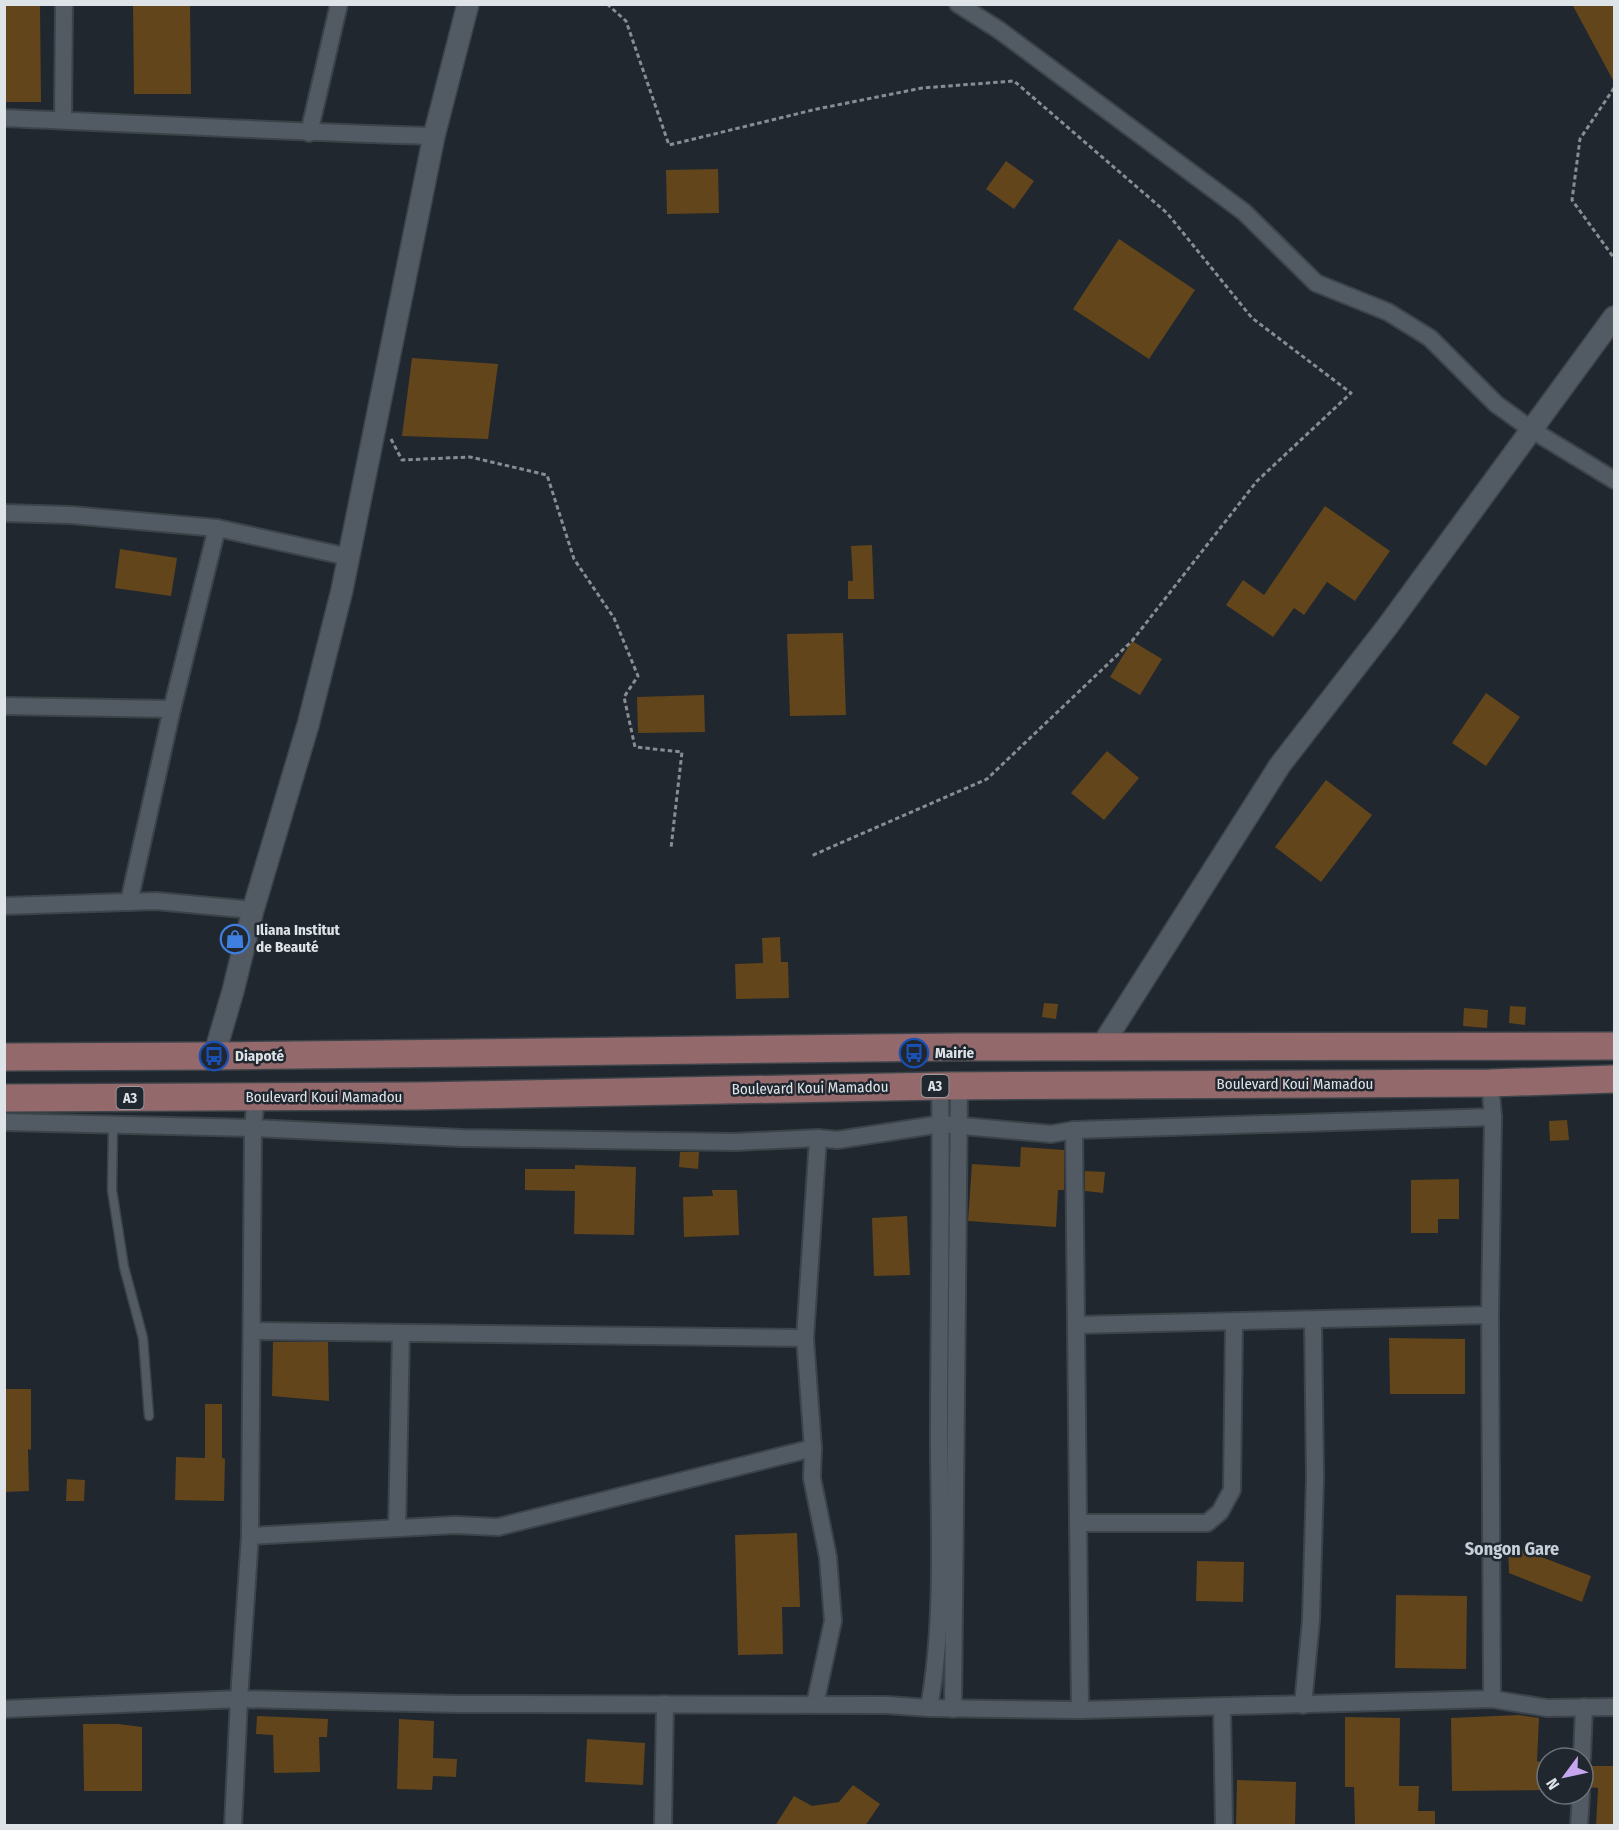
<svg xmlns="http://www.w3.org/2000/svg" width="1619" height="1830" font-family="'Fira Sans Condensed',sans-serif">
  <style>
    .building { fill: #62451a }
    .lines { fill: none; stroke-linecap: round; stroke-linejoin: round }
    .service-casing { stroke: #3c4349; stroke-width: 11 }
    .minor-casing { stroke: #3c4349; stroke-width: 20 }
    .tertiary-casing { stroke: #3c4349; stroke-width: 24 }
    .primary-casing { stroke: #3c4349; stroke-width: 30 }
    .path { stroke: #878d93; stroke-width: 3; stroke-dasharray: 4.5 3; stroke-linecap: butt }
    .service { stroke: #525a64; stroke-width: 8 }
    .minor { stroke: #525a64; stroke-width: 16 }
    .tertiary { stroke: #525a64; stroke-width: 21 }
    .primary { stroke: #93696b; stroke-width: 27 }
    .labels { text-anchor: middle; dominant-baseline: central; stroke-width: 5; stroke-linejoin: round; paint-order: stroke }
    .shield { fill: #20272f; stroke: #a5abb0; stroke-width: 1.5 }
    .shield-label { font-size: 14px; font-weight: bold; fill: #dee3e8 }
    .poi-label { font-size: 15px; font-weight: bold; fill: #dee3e8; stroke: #20272f; text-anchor: start }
    .street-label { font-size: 15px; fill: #dee3e8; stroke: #20272f }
    .quarter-label { font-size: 18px; font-weight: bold; fill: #c5cfda; stroke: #20272f }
  </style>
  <rect width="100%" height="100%" fill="#20272f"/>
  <g class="building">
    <polygon points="4,4 40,4 41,102 4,102"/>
    <polygon points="133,4 190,4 191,94 134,94"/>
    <polygon points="1572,4 1614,4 1614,82"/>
    <polygon points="1006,161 1034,181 1014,209 986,189"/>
    <polygon points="718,169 719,213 667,214 666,170"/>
    <polygon points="1119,239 1195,290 1149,359 1073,309"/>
    <polygon points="412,358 498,364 488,439 402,436"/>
    <polygon points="1325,506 1390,551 1355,601 1327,582 1304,615 1294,608 1273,637 1226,605 1243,580 1264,595"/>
    <polygon points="872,545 874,599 848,599 848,581 853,581 851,546"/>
    <polygon points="120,549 177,558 171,596 115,588"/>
    <polygon points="843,633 846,715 790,716 787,634"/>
    <polygon points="1132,641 1162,659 1140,695 1110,677"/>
    <polygon points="1486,693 1520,717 1486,766 1452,743"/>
    <polygon points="704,695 705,732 638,733 637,697"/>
    <polygon points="1107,751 1139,778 1104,820 1071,793"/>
    <polygon points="1326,780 1372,815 1321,882 1275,847"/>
    <polygon points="780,937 781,962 788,962 789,998 736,999 735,964 763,963 762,938"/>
    <polygon points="1044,1003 1058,1004 1056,1019 1042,1017"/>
    <polygon points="1510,1006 1526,1007 1525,1025 1509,1023"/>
    <polygon points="1464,1008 1488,1010 1487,1028 1463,1026"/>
    <polygon points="1567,1120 1569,1140 1550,1141 1549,1121"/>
    <polygon points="1021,1147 1064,1150 1064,1190 1058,1190 1056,1227 968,1221 972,1164 1020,1167"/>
    <polygon points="680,1152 699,1152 698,1169 679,1167"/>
    <polygon points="575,1165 636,1167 634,1235 574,1234 575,1191 525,1190 525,1169 575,1169"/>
    <polygon points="1085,1171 1105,1172 1103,1193 1085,1191"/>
    <polygon points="1459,1179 1459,1219 1438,1219 1438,1233 1411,1233 1411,1180"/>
    <polygon points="712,1190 737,1190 739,1235 684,1237 683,1197 713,1196"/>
    <polygon points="907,1216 910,1275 874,1276 872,1218"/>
    <polygon points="1389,1338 1465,1339 1465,1394 1390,1394"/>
    <polygon points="273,1342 328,1342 329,1401 272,1396"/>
    <polygon points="4,1389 31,1389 31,1450 28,1449 29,1491 4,1492"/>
    <polygon points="205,1404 222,1404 222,1458 225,1459 224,1501 175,1500 176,1457 205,1458"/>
    <polygon points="67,1479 85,1480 84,1501 66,1501"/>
    <polygon points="797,1533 800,1607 782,1607 783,1654 738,1655 735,1535"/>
    <polygon points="1508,1544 1591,1576 1582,1602 1509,1573"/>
    <polygon points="1197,1561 1244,1562 1243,1602 1196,1601"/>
    <polygon points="1396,1595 1467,1596 1466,1669 1395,1668"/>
    <polygon points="1519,1715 1539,1718 1537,1761 1547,1764 1547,1790 1452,1791 1451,1718"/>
    <polygon points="257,1716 328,1719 327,1737 319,1737 320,1772 274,1773 273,1735 256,1734"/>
    <polygon points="1345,1717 1400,1718 1399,1786 1419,1786 1418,1811 1435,1811 1435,1826 1355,1826 1354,1787 1345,1787"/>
    <polygon points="399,1719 434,1721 433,1758 457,1759 456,1777 433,1776 432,1790 397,1789"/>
    <polygon points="83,1724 118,1724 142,1727 142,1791 84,1791"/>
    <polygon points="587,1739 645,1743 643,1785 585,1782"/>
    <polygon points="1589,1766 1614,1766 1614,1826 1596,1826 1598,1788 1588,1787"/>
    <polygon points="1237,1780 1296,1782 1295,1826 1236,1826"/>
    <polygon points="853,1785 880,1804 865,1826 775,1826 794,1796 812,1806 839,1802"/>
  </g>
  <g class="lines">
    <g class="service-casing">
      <polyline id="service" points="113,1125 112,1190 124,1267 143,1338 149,1416"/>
    </g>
    <g class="minor-casing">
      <g id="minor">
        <polyline points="958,4 999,30 1244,212 1316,283 1388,312 1430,338 1496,404 1532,430 1614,480"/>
        <path d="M4,118C148,124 291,132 434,136"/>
        <polyline points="63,120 64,4"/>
        <polyline points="309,133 339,4"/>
        <polyline points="4,513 71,515 217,528 349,557"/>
        <polyline points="4,706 172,709"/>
        <polyline points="129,902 172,709 217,528"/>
        <polyline points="4,906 156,901 253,910"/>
        <polyline points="1490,1083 1493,1117 1490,1315 1492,1699"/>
        <polyline points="4,1122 253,1128 462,1138 735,1142 818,1138 837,1140 941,1124 1051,1134 1074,1130 1493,1117"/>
        <polyline points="1074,1130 1080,1710"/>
        <polyline points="1076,1325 1490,1315"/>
        <polyline points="252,1331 805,1338"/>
        <polyline points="1078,1523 1207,1523 1220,1512 1232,1490 1234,1322"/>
        <polyline points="397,1528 401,1333"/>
        <polyline points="250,1536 455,1525 498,1527 813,1448"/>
        <polyline points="815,1704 833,1621 828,1557 812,1478 813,1448 805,1338 818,1138"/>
        <polyline points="1303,1705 1311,1620 1315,1478 1313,1320"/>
        <polyline points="1222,1707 1224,1826"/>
        <path d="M929,1708C945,1619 939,1526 939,1436C939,1319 942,1203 940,1086"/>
        <polyline points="4,1709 239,1699 458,1704 887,1705 929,1708 1080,1710 1492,1699 1547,1708 1614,1707"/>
        <polyline points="953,1709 959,1086"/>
        <polyline points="1582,1758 1584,1707"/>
        <polyline points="233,1826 239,1699 250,1536 253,1128 256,1097"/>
        <polyline points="663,1826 665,1704"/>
        <polyline points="1579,1826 1581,1794"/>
      </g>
    </g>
    <g class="tertiary-casing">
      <g id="tertiary">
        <polyline points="1101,1047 1280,765 1387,627 1614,317"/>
        <polyline points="214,1056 233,991 253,910 308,725 342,590 434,136 468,4"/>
      </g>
    </g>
    <g class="primary-casing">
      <g id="primary">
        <polyline points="4,1057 214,1056 958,1047 1614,1046"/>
        <polyline points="4,1098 417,1096 940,1086 1490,1083 1614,1079"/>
      </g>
    </g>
    <g class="path">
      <polyline points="607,4 626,21 669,145 817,109 922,88 1014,81 1167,213 1252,318 1351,393 1257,481 1132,641 987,779 811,856"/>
      <polyline points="1614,88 1580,139 1572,200 1614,258"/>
      <polyline points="391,439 402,460 470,457 547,475 574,559 614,618 638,676 624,697 635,747 682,752 671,848"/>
    </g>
    <use href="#service" class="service"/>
    <use href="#minor" class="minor"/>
    <use href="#tertiary" class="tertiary"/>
    <use href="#primary" class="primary"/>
  </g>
  <defs>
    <g id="shop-ring" transform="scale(1.5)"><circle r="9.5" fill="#20272f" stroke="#3f7fe0" stroke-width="1.5"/><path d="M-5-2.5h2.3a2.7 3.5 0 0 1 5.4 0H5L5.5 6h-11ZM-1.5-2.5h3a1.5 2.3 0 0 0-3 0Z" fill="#3f7fe0"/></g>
    <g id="bus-ring" transform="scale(1.5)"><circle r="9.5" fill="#20272f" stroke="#1a4fb4" stroke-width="1.5"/><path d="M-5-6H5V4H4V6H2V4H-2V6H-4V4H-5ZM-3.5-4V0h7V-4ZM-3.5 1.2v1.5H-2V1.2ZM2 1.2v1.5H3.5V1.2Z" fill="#1a4fb4"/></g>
  </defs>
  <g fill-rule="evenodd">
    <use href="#shop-ring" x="235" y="939"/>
    <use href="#bus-ring" x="914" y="1053"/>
    <use href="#bus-ring" x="214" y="1056"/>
  </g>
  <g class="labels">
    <g class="shield">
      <rect x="921.5" y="1075" width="27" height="22" rx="4.5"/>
      <rect x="116.5" y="1087" width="27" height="22" rx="4.5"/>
    </g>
    <g class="shield-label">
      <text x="935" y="1086">A3</text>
      <text x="130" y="1098">A3</text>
    </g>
    <g class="poi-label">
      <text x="256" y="930">Iliana Institut<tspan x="256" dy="17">de Beauté</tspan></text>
      <text x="935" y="1053">Mairie</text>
      <text x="235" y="1056">Diapoté</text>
    </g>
    <g class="street-label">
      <text x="1295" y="1084">Boulevard Koui Mamadou</text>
      <text transform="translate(810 1088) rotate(-1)">Boulevard Koui Mamadou</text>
      <text x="324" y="1097">Boulevard Koui Mamadou</text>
    </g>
    <g class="quarter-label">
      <text x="1512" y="1549">Songon Gare</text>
    </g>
  </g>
  <rect width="1619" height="1830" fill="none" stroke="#dee3e8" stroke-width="12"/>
  <g transform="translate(1565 1776) rotate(237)"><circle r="28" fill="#20272f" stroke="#6c7279" stroke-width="1.5"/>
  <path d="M0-4.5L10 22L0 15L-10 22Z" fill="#c6a6f0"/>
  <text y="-9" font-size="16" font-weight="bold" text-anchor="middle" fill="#dee3e8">N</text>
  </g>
</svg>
